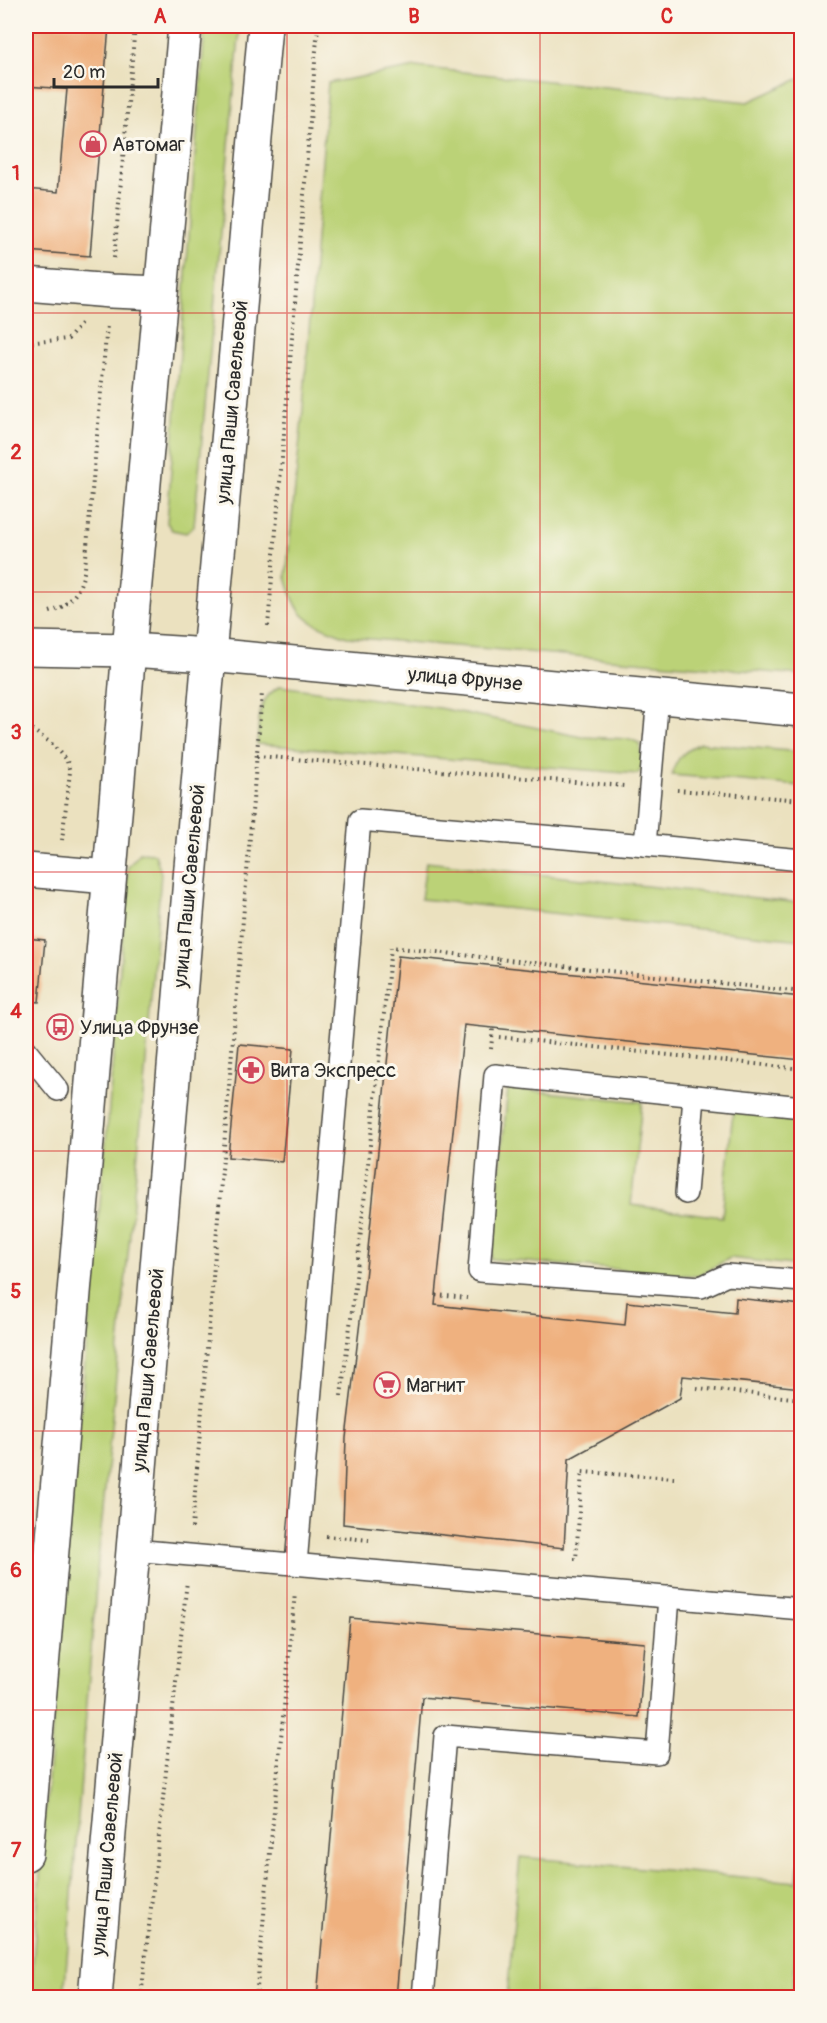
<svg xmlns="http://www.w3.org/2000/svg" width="827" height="2023" font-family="Pangolin,sans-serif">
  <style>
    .green { fill: #bbd277; stroke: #737e51; stroke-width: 1.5 }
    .building { fill: #efb17f }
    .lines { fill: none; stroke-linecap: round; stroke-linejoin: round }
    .service-casing { stroke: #484641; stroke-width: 24 }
    .minor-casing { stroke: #484641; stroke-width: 36 }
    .tertiary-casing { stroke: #484641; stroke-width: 36 }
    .secondary-casing { stroke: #484641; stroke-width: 36 }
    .path { stroke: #484641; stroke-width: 4; stroke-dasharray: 1.5 4.5; stroke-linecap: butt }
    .service { stroke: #fff; stroke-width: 21 }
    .minor { stroke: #fff; stroke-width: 33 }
    .tertiary { stroke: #fff; stroke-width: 33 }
    .secondary { stroke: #fff; stroke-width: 33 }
    .grid { fill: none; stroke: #d62828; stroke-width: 1.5; stroke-opacity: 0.55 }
    .labels { text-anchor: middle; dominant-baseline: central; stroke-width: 6; stroke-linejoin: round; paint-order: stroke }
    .poi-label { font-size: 20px; fill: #2b2b2b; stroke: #fbf7ec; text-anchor: start }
    .street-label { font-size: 20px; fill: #2b2b2b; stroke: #fbf7ec }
    .neatline { fill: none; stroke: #d62828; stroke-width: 2 }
    .grid-label { font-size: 20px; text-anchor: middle; font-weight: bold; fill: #d62828 }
  </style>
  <rect width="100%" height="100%" fill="#fbf7ec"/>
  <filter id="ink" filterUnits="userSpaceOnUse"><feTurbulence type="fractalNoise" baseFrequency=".0167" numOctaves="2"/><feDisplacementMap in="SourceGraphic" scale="12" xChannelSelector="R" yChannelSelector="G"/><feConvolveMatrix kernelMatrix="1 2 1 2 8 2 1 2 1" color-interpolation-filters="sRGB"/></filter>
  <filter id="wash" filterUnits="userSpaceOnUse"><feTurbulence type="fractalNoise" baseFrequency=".008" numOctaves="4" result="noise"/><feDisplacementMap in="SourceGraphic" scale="24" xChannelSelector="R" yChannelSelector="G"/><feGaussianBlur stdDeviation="1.35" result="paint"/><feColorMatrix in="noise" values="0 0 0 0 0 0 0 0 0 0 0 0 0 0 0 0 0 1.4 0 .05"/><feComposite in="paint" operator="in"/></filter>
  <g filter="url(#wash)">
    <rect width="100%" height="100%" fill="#ebe1bf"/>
    <g class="green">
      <polygon points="205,26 240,26 194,526 186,533 172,530 167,523"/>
      <path d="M416,67L748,102L801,78V675L347,637C306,621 298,621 286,577L303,409L328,83Z"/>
      <path d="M280,686L439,708L582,737L630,739L639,743L644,764L638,774L257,744C260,717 255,702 280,686Z"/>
      <path d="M700,743L801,752V786L672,775C676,757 685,751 700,743Z"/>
      <polygon points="140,853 155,854 161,873 142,1111 98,1561 64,1997 30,1998 66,1561 109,1108 128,867"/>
      <polygon points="426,862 801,903 801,940 421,899"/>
      <polygon points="508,1088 642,1102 631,1205 722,1217 733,1111 801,1119 801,1266 730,1258 697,1276 491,1259"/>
      <polygon points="801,1842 801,1897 792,1997 507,1997 520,1857 797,1882"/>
    </g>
    <g id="blocks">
      <g class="building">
        <polygon points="26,26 109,26 90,256 26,251 26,189 58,192 67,89 26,86"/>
        <polygon points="26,938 45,940 39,1002 26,1001"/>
        <polygon points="398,956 802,997 802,1060 464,1025 435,1305 625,1325 627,1302 735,1313 736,1298 802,1305 802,1388 683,1376 680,1398 569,1459 564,1548 343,1524 346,1438 364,1288"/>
        <polygon points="239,1044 293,1049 282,1162 228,1157"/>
        <polygon points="350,1618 645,1643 639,1717 422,1697 396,1998 317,1998"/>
      </g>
    </g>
  </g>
  <g filter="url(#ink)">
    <use href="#blocks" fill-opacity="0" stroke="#484641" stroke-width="1.5"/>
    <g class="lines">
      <g class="service-casing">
        <g id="service">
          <polyline points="645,845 802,860"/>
          <polyline points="26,1051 58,1090"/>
          <polyline points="802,1107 495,1075 479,1271 701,1287 727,1275 802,1281"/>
          <polyline points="686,1193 694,1097"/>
          <polyline points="133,1550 802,1609"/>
          <polyline points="296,1564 360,820 645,845 658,696"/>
          <polyline points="423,1998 445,1736 657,1753 669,1597"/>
        </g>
      </g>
      <g class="minor-casing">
        <g id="minor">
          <polyline points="26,284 111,291 161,293"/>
          <polyline points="26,870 109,877"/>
        </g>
      </g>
      <g class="tertiary-casing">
        <g id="tertiary">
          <polyline points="265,26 209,655 802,710"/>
          <polyline points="129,650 185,26"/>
        </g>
      </g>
      <g class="secondary-casing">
        <g id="secondary">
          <polyline points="26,648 129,650 209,655 95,1998"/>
          <polyline points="26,1854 129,650"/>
        </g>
      </g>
      <g class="path">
        <polyline points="114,258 135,26"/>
        <polyline points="26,343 68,339 82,323"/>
        <path d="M50,612C72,605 81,589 85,568L107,325"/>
        <polyline points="268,626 318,26"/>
        <polyline points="26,729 31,729 51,743 67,761 70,772 62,840"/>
        <polyline points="257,756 624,786"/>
        <polyline points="677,790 802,800"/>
        <polyline points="499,959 802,992"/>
        <polyline points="499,1037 802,1069"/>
        <polyline points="491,1049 493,1028"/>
        <polyline points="436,1295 467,1298"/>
        <polyline points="697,1388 802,1399"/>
        <polyline points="341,1396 355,1287 391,947 499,959 498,966"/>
        <polyline points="192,1528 262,693"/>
        <polyline points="326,1536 369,1540"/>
        <polyline points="574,1559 576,1559 582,1472 674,1478"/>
        <polyline points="141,1998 187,1581"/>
        <polyline points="256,1998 295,1592"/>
      </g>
      <use href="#service" class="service"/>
      <use href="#minor" class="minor"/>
      <use href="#tertiary" class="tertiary"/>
      <use href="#secondary" class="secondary"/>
    </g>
  </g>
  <path class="grid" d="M287,26V1998M540,26V1998M26,313H802M26,592H802M26,872H802M26,1151H802M26,1431H802M26,1710H802"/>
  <defs>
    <g id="shop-ring" transform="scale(1.35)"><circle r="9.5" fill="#fbf7ec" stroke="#d1495b" stroke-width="1.5"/><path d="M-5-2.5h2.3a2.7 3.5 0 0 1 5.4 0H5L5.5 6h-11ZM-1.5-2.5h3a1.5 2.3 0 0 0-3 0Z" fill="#d1495b"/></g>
    <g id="bus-ring" transform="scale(1.35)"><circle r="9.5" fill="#fbf7ec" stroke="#d1495b" stroke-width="1.5"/><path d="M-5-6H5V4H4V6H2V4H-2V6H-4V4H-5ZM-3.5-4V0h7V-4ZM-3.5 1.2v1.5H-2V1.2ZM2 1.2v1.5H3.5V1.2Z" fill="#d1495b"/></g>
    <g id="pharmacy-ring" transform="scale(1.35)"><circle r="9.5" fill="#fbf7ec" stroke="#d1495b" stroke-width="1.5"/><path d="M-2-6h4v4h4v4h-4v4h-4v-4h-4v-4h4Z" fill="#d1495b"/></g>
    <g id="supermarket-ring" transform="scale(1.35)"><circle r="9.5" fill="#fbf7ec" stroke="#d1495b" stroke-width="1.5"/><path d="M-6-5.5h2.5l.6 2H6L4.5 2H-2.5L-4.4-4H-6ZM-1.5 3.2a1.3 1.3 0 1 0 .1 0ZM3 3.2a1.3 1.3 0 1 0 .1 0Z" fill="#d1495b"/></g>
  </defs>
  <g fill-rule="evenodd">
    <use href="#shop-ring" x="93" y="144"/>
    <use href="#bus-ring" x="60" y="1027"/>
    <use href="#pharmacy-ring" x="251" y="1070"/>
    <use href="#supermarket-ring" x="387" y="1385"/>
  </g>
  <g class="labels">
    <g class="poi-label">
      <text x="112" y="144">Автомаг</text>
      <text x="80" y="1027">Улица Фрунзе</text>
      <text x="270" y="1070">Вита Экспресс</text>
      <text x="406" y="1385">Магнит</text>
    </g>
    <g class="street-label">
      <text transform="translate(232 402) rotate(-85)">улица Паши Савельевой</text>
      <text transform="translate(465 679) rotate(5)">улица Фрунзе</text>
      <text transform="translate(189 886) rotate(-85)">улица Паши Савельевой</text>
      <text transform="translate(148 1370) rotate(-85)">улица Паши Савельевой</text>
      <text transform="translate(107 1854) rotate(-85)">улица Паши Савельевой</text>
    </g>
  </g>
  <rect width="827" height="2023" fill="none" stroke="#fbf7ec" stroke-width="66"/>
  <path d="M54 78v9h104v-9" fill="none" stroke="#2b2b2b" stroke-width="3"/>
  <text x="63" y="78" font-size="18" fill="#2b2b2b" stroke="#fbf7ec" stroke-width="4.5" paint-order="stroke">20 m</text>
  <rect x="33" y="33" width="761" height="1957" class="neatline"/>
  <g class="grid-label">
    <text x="160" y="23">A</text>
    <text x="414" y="23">B</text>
    <text x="667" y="23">C</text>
    <text x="16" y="180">1</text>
    <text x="16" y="459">2</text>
    <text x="16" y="739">3</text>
    <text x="16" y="1018">4</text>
    <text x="16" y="1298">5</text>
    <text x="16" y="1577">6</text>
    <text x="16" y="1857">7</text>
  </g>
</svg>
